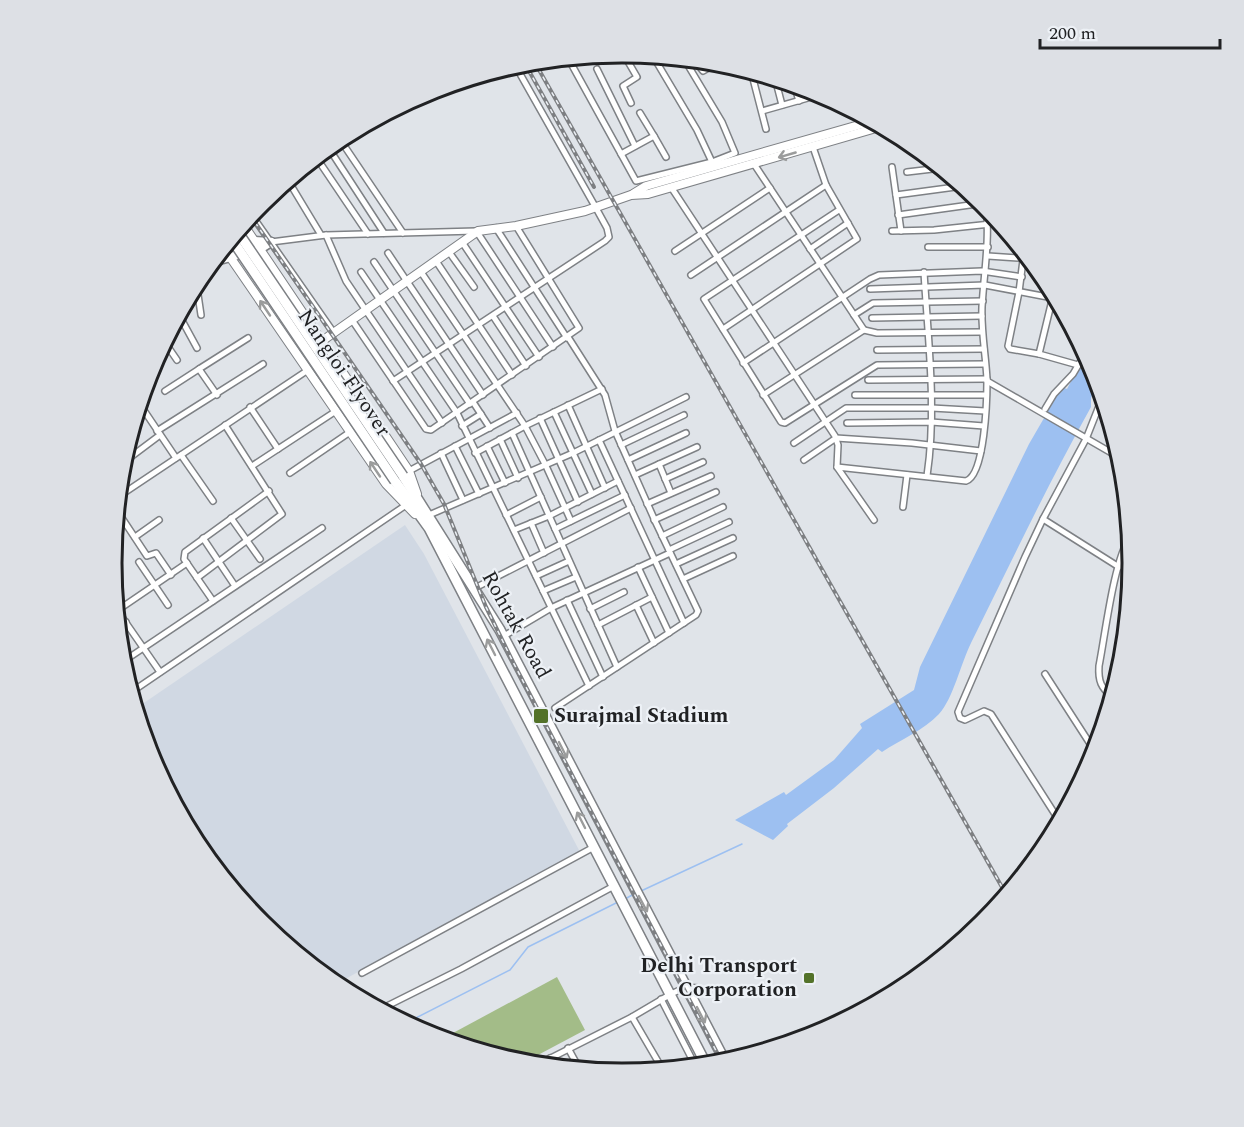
<svg xmlns="http://www.w3.org/2000/svg" width="1244" height="1127" font-family="Spectral,serif">
  <style>
    .built { fill: #d0d8e3 }
    .green { fill: #a3bc88 }
    .water { fill: #9dc0f1 }
    .lines { fill: none; stroke-linecap: round; stroke-linejoin: round }
    .stream { stroke: #9dc0f1; stroke-width: 1.5 }
    .street-casing { stroke: #7e8185; stroke-width: 8 }
    .secondary-casing { stroke: #7e8185; stroke-width: 10 }
    .primary-casing { stroke: #7e8185; stroke-width: 11 }
    .highway-casing { stroke: #7e8185; stroke-width: 12 }
    .street { stroke: #fff; stroke-width: 5 }
    .secondary { stroke: #fff; stroke-width: 8 }
    .primary { stroke: #fff; stroke-width: 8 }
    .highway { stroke: #fff; stroke-width: 9 }
    .rail-casing { stroke: #7d7f82; stroke-width: 4 }
    .rail { stroke: #edf1f6; stroke-width: 1.5; stroke-dasharray: 4.5; stroke-linecap: butt }
    .highway-bridge-casing { stroke: #7e8185; stroke-width: 12; stroke-linecap: butt }
    .highway-bridge { stroke: #fff; stroke-width: 9 }
    .oneway { stroke: #9b9c9c }
    .poi-dot { fill: #537229; stroke: #edf1f6; stroke-width: 2 }
    .labels { text-anchor: middle; dominant-baseline: central; stroke-width: 4.5; stroke-linejoin: round; paint-order: stroke }
    .street-label { font-size: 21px; fill: #212224; stroke: #edf1f6 }
    .poi-label { font-size: 21px; font-weight: bold; fill: #212224; stroke: #edf1f6; text-anchor: start }
    .rim { fill: none; stroke: #212224; stroke-width: 3 }
  </style>
  <rect width="100%" height="100%" fill="#e0e4e9"/>
  <polygon class="built" points="405,525 424,554 580,852 334,985 260,925 197,847 150,759 135,709"/>
  <polygon class="green" points="557,977 585,1030 521,1064 440,1040"/>
  <path class="water" d="M1086,353L1098,381L1091,398V407C1048,484 1010,564 971,643C961,663 953,699 939,714C924,730 900,740 882,752L878,749L834,788L787,824L788,826L773,840L735,820L784,792L786,795L834,760L862,728L860,724L914,690L920,667L1029,444L1062,387L1067,389Z"/>
  <g class="lines">
    <g class="stream">
      <polyline points="641,891 742,844"/>
      <polyline points="625,899 634,894"/>
      <polyline points="404,1024 510,970 528,947 618,902"/>
    </g>
    <g class="street-casing">
      <g id="street">
        <polyline points="623,53 637,77 623,86 631,103"/>
        <polyline points="653,56 697,130 712,162"/>
        <polyline points="568,58 636,181 712,162 735,153 722,122 689,67"/>
        <polyline points="694,60 703,71 719,62"/>
        <polyline points="725,63 728,64"/>
        <polyline points="597,69 635,146"/>
        <polyline points="751,71 766,129"/>
        <polyline points="775,78 782,105"/>
        <polyline points="794,84 799,101"/>
        <polyline points="762,111 822,94"/>
        <polyline points="654,136 666,157"/>
        <polyline points="339,138 403,233"/>
        <polyline points="328,147 384,233"/>
        <polyline points="621,154 654,136 640,113"/>
        <polyline points="316,157 368,234"/>
        <polyline points="754,164 864,330 763,395"/>
        <polyline points="892,167 901,231"/>
        <polyline points="907,172 941,168"/>
        <polyline points="289,182 321,235"/>
        <polyline points="671,187 835,436 838,445 837,467 874,520"/>
        <polyline points="896,195 963,186"/>
        <polyline points="839,210 704,299 781,422 785,423 877,365 985,364"/>
        <polyline points="251,214 334,333"/>
        <polyline points="898,215 984,203"/>
        <polyline points="496,228 567,338"/>
        <polyline points="892,231 934,230 1000,223"/>
        <polyline points="477,232 553,347"/>
        <polyline points="326,235 346,281 442,423"/>
        <polyline points="271,242 326,235 476,231"/>
        <polyline points="462,242 539,357"/>
        <polyline points="928,247 988,247"/>
        <polyline points="810,249 848,223"/>
        <polyline points="675,251 770,188"/>
        <polyline points="449,252 474,287"/>
        <polyline points="388,253 483,395"/>
        <polyline points="988,256 1019,258 1023,260 1019,292 1008,346 1010,349 1039,354"/>
        <polyline points="436,261 512,375"/>
        <polyline points="374,262 470,404"/>
        <polyline points="361,272 457,413 589,686"/>
        <polyline points="421,272 525,426 546,466 571,521"/>
        <path d="M924,272C928,340 937,409 927,476"/>
        <polyline points="691,275 826,185"/>
        <polyline points="196,281 201,315"/>
        <polyline points="870,289 985,285 1058,299"/>
        <polyline points="1054,292 1039,354 1078,365"/>
        <polyline points="178,315 183,312 182,308"/>
        <polyline points="179,315 197,348"/>
        <polyline points="854,315 873,303 983,301"/>
        <polyline points="493,316 526,366"/>
        <polyline points="872,318 982,316"/>
        <polyline points="352,320 426,429 431,430 579,328 516,226"/>
        <polyline points="723,329 857,239 826,185 813,147"/>
        <polyline points="864,330 877,333 982,332"/>
        <polyline points="164,341 177,360"/>
        <polyline points="877,350 984,349"/>
        <polyline points="743,363 870,279 879,275 982,271 1022,277"/>
        <polyline points="150,368 154,376"/>
        <polyline points="868,380 987,379"/>
        <polyline points="393,381 605,241 609,237 607,228 596,208 515,65"/>
        <polyline points="987,381 1110,452 1123,462"/>
        <polyline points="165,391 199,369"/>
        <polyline points="217,395 199,369 248,338"/>
        <polyline points="855,395 986,395"/>
        <polyline points="473,402 490,428"/>
        <polyline points="139,403 176,458"/>
        <polyline points="568,405 605,488"/>
        <polyline points="250,407 278,449"/>
        <polyline points="1045,409 1054,394 1073,374 1086,352"/>
        <polyline points="554,412 592,494"/>
        <polyline points="540,418 578,502"/>
        <polyline points="847,423 931,422 984,426"/>
        <polyline points="462,426 481,414"/>
        <polyline points="157,431 263,364"/>
        <polyline points="512,433 617,667"/>
        <polyline points="500,439 518,478"/>
        <polyline points="599,440 684,623"/>
        <polyline points="794,443 846,408 932,408 985,411"/>
        <polyline points="621,445 684,415"/>
        <polyline points="455,446 479,494"/>
        <polyline points="487,446 505,483"/>
        <polyline points="441,453 463,500"/>
        <polyline points="475,453 525,426 602,389"/>
        <polyline points="181,455 213,501"/>
        <polyline points="122,459 132,456 160,435"/>
        <polyline points="628,460 686,433"/>
        <polyline points="804,460 836,438 912,443 981,451"/>
        <polyline points="659,464 671,493"/>
        <polyline points="252,466 336,411"/>
        <path d="M837,467L966,481C985,475 987,399 987,380C986,356 981,332 982,307C984,272 990,240 986,205"/>
        <polyline points="409,471 517,413"/>
        <polyline points="290,473 350,432"/>
        <polyline points="635,475 697,447"/>
        <polyline points="665,479 703,462"/>
        <polyline points="118,497 308,370"/>
        <polyline points="647,504 711,476"/>
        <polyline points="903,507 907,475"/>
        <polyline points="116,509 147,556 156,553 171,575"/>
        <polyline points="429,515 573,453 686,397"/>
        <polyline points="506,515 541,497"/>
        <polyline points="231,518 260,559"/>
        <polyline points="1043,519 1119,567"/>
        <polyline points="654,520 716,492"/>
        <polyline points="531,523 544,553"/>
        <polyline points="555,529 625,495"/>
        <polyline points="514,530 549,516 618,481"/>
        <polyline points="662,536 723,507"/>
        <polyline points="135,537 159,520"/>
        <polyline points="203,538 235,586"/>
        <polyline points="669,550 729,522"/>
        <polyline points="111,559 113,558"/>
        <polyline points="139,562 168,605"/>
        <polyline points="676,564 733,538"/>
        <polyline points="638,567 669,633"/>
        <polyline points="536,576 569,561"/>
        <polyline points="197,578 282,514 225,425"/>
        <polyline points="683,579 733,556"/>
        <polyline points="475,588 631,508"/>
        <polyline points="543,591 576,577"/>
        <polyline points="567,600 603,677"/>
        <polyline points="213,601 184,559 185,552 269,491"/>
        <polyline points="636,605 654,643"/>
        <polyline points="115,607 160,672"/>
        <polyline points="590,609 624,592"/>
        <polyline points="118,610 187,563"/>
        <polyline points="598,625 652,597"/>
        <polyline points="117,627 126,622"/>
        <polyline points="504,636 551,608 670,553"/>
        <polyline points="121,663 322,528"/>
        <polyline points="1045,674 1096,753"/>
        <polyline points="130,693 406,505"/>
        <path d="M1113,698C1101,688 1098,681 1099,666C1105,636 1114,559 1130,537"/>
        <polyline points="555,708 696,615 698,611 656,523 615,431 605,395 568,337"/>
        <polyline points="1060,822 991,714 984,711 965,720 960,718 958,712 1025,557 1043,519 1086,439 1103,396"/>
        <polyline points="362,973 594,847"/>
        <polyline points="661,999 696,1067"/>
        <polyline points="379,1010 461,969 614,886"/>
        <polyline points="632,1017 663,1070"/>
        <polyline points="568,1048 580,1070"/>
        <polyline points="550,1058 556,1068"/>
        <polyline points="535,1066 632,1017 671,994 686,987 698,988"/>
      </g>
    </g>
    <g class="secondary-casing">
      <g id="secondary">
        <polyline points="633,194 646,186 873,121"/>
        <polyline points="243,224 409,471 417,494"/>
        <polyline points="228,254 386,484 415,514"/>
        <polyline points="322,341 478,231 516,226 585,211 631,195 648,194 883,126"/>
      </g>
    </g>
    <g class="primary-casing">
      <g id="primary">
        <polyline points="221,250 254,241 271,242"/>
        <polyline points="212,262 260,249 271,242"/>
      </g>
    </g>
    <g class="highway-casing">
      <g id="highway">
        <polyline points="403,476 500,630 726,1063"/>
        <polyline points="395,481 429,528 707,1066"/>
      </g>
    </g>
    <use href="#street" class="street"/>
    <use href="#secondary" class="secondary"/>
    <use href="#primary" class="primary"/>
    <use href="#highway" class="highway"/>
    <g class="rail-casing">
      <g id="rail">
        <polyline points="534,61 1007,896"/>
        <polyline points="524,62 594,187"/>
        <polyline points="250,215 421,464 444,504 486,607 513,662 723,1064"/>
      </g>
    </g>
    <use href="#rail" class="rail"/>
    <g class="highway-bridge-casing">
      <g id="highway-bridge">
        <polyline points="237,231 403,476"/>
        <polyline points="231,238 395,481"/>
      </g>
    </g>
    <use href="#highway-bridge" class="highway-bridge"/>
  </g>
  <defs><path id="oneway-shaft" d="M-6 0H5M1.5-3L5.5 0L1.5 3" fill="none" stroke-width="1.6" stroke-linecap="round" stroke-linejoin="round" transform="scale(1.5)"/></defs>
  <g class="oneway">
    <use href="#oneway-shaft" transform="translate(787 155) rotate(164)"/>
    <use href="#oneway-shaft" transform="translate(265 308) rotate(-124)"/>
    <use href="#oneway-shaft" transform="translate(375 469) rotate(-124)"/>
    <use href="#oneway-shaft" transform="translate(491 647) rotate(-117)"/>
    <use href="#oneway-shaft" transform="translate(563 750) rotate(63)"/>
    <use href="#oneway-shaft" transform="translate(581 820) rotate(-117)"/>
    <use href="#oneway-shaft" transform="translate(643 904) rotate(62)"/>
    <use href="#oneway-shaft" transform="translate(701 1015) rotate(63)"/>
  </g>
  <g class="poi-dot">
    <rect x="533" y="708" width="16" height="16" rx="3"/>
    <rect x="803" y="972" width="12" height="12" rx="3"/>
  </g>
  <g class="labels">
    <g class="street-label">
      <text transform="translate(344 373) rotate(56)">Nangloi Flyover</text>
      <text transform="translate(516 625) rotate(61)">Rohtak Road</text>
    </g>
    <g class="poi-label">
      <text x="554" y="716">Surajmal Stadium</text>
      <text x="797" y="966" text-anchor="end">Delhi Transport<tspan x="797" dy="24">Corporation</tspan></text>
    </g>
  </g>
  <path d="M0 0H1244V1127H0ZM122 563a500 500 0 1 1 1000 0a500 500 0 1 1-1000 0Z" fill="#dde0e5" fill-rule="evenodd"/>
  <path class="rim" d="M122 563a500 500 0 1 1 1000 0a500 500 0 1 1-1000 0Z"/>
  <path d="M1040 39v9h180v-9" fill="none" stroke="#212224" stroke-width="3"/>
  <text x="1049" y="39" font-size="18" fill="#212224" stroke="#edf1f6" stroke-width="4.5" paint-order="stroke">200 m</text>
</svg>
